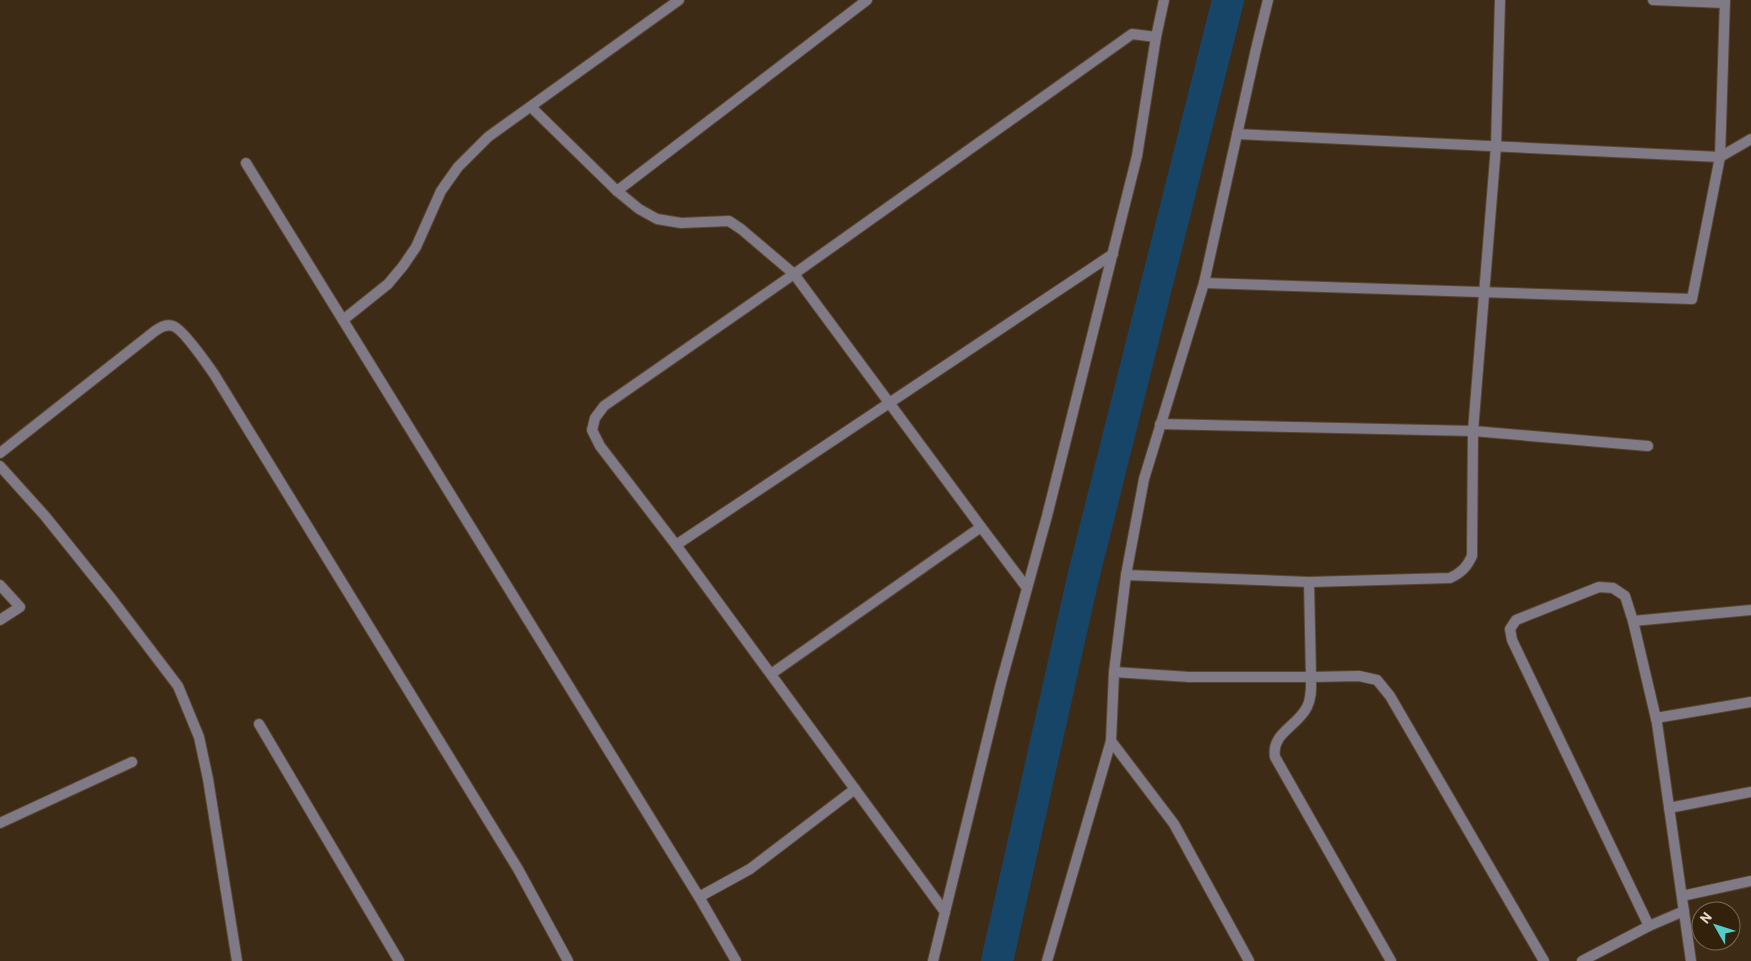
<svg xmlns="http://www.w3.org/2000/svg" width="1751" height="961" font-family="Barlow,sans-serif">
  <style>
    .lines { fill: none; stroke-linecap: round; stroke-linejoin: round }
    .canal { stroke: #164567; stroke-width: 32 }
    .street-casing { stroke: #594732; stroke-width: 12 }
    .street { stroke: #807a87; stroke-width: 10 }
  </style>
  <rect width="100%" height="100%" fill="#3e2b15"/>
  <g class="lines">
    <polyline class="canal" points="997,961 1082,582 1228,0"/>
    <g class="street-casing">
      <g id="street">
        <polyline points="1653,0 1724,3"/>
        <polyline points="531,107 617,191 639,209 657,219 681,223 729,221 741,229 794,274 981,527"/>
        <polyline points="1237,134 1720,157 1751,139"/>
        <polyline points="246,163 699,897 736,961"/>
        <polyline points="617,191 867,0"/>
        <polyline points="1204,283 1692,299 1720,157 1725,0"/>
        <polyline points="343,320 388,284 403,266 416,247 441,191 458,167 488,137 679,0"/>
        <polyline points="1160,424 1473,431 1648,446"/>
        <path d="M0,453L155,331C161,327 166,324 173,326C183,329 207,364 214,374L518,869L568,961"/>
        <polyline points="0,466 45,516 111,598 178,686 199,737 208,779 237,961"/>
        <polyline points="676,545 1113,254"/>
        <path d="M1126,575L1309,582L1450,578C1461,573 1467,567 1472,556L1473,431L1496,146L1500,0"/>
        <polyline points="0,585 20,607 0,620"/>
        <polyline points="1633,621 1751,610"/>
        <polyline points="1114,672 1189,677 1311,677 1309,582"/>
        <polyline points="771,674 981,527 1027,588"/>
        <polyline points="1656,718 1751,702"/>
        <polyline points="259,724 399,961"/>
        <polyline points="1111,741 1174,824 1249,961"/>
        <polyline points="1669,808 1751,792"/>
        <polyline points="0,823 132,762"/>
        <polyline points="1682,896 1751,881"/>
        <polyline points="699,897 750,869 855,789"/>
        <polyline points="945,912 676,545 600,446 592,430 595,418 604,406 794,274 1132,34 1156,37"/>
        <polyline points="1649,926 1684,911"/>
        <polyline points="933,961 1001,683 1047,516 1137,156 1156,37 1164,0"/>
        <polyline points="1047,961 1111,741 1114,672 1126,575 1144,479 1204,283 1256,49 1268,0"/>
        <path d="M1391,961L1275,757C1271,733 1297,727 1307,707C1312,697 1311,687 1311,677L1359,676L1377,680L1390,696L1544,961"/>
        <polyline points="1582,961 1649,926 1512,640 1510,629 1516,620 1599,587 1613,588 1625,596 1633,621 1657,723 1691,961"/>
      </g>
    </g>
    <use href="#street" class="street"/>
  </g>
  <g transform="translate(1716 926) rotate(309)"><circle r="24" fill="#33210b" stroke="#7a6b58"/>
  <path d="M0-4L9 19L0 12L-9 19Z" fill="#53cdc9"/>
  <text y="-8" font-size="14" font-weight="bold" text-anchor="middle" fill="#e5d9cc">N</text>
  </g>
</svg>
